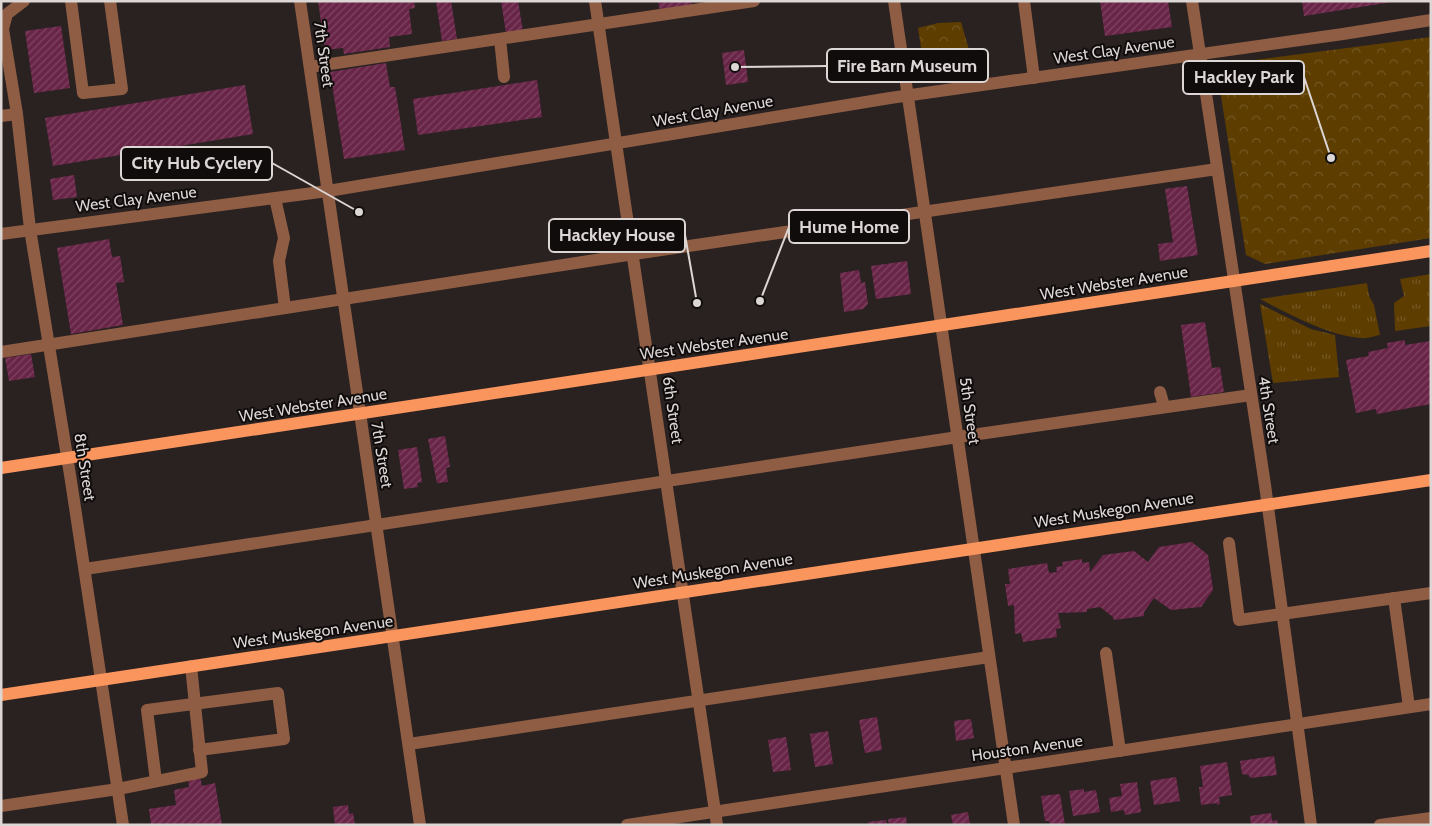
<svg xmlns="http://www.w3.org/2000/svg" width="1432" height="826" font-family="Cabin,sans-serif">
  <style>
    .grass { fill: url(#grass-tufts) }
    .park { fill: url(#park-crowns) }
    .building { fill: url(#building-hatch) }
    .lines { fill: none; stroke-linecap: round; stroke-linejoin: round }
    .minor { stroke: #8f5d44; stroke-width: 12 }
    .major { stroke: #fb955e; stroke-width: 12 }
    .labels { text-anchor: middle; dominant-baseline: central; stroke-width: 4; stroke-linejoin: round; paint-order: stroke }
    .street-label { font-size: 16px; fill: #dcd6d5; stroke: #100c0c }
    .leader { fill: none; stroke: #dcd6d5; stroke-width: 2 }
    .callout-dot { fill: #dcd6d5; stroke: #100c0c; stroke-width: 2 }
    .callout { fill: #100c0c; stroke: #dcd6d5; stroke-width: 2 }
    .callout-label { font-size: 18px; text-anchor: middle; font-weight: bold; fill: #dcd6d5 }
  </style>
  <defs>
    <pattern id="grass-tufts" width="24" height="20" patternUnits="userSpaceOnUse" patternTransform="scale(1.25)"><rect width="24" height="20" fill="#5d3d00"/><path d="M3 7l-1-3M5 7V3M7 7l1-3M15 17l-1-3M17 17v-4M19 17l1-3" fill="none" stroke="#745824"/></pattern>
    <pattern id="park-crowns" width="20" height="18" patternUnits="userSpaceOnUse" patternTransform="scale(1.25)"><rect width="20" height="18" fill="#5d3d00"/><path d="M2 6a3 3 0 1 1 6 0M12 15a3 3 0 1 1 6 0" fill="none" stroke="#745824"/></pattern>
    <pattern id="building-hatch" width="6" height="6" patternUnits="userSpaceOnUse" patternTransform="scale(1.25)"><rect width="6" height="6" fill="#692548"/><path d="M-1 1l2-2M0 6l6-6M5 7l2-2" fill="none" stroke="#7e4462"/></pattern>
  </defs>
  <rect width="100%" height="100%" fill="#2a2221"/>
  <g class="grass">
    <polygon points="1431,274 1431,326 1395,331 1394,303 1404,296 1400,279"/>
    <path d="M1367,283L1369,296L1374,305L1380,335C1374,336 1367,339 1361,338C1329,336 1288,314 1260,299Z"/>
    <polygon points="1260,304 1311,329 1335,335 1339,377 1273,383"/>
  </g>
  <g class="park">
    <polygon points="961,22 974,67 925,74 918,28 938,23"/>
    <polygon points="1431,37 1431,238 1265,264 1246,255 1218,77 1232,63"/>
  </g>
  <g class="building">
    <polygon points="318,1 414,1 415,8 409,9 412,34 389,37 390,47 344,54 343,48 325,50"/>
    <polygon points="436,1 451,1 457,39 442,41"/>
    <polygon points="501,1 518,1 523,31 506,33"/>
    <polygon points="658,1 691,1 692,6 660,11"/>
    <polygon points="1100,1 1168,1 1172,27 1105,36"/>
    <polygon points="1302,1 1392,1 1392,2 1304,16"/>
    <polygon points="61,26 70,88 34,93 25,31"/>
    <polygon points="744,50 748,82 726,85 722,53"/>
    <polygon points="386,63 390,87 395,87 405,150 344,159 330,72"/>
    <polygon points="537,80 542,117 418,135 413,99"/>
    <polygon points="245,85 253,134 174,147 178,170 155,174 151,150 53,166 45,118"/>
    <polygon points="74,175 77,197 53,200 50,179"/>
    <polygon points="1187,186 1198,255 1160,261 1158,244 1173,242 1165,189"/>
    <polygon points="109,239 112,257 120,256 124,282 116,283 123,325 71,334 57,248"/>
    <polygon points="907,261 911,294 876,299 871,266"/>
    <polygon points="859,270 861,283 865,282 868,304 863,309 844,312 840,273"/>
    <polygon points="1205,322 1212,368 1220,367 1224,392 1191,397 1181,325"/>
    <polygon points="1405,340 1405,345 1431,341 1431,404 1377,414 1376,409 1356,413 1346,360 1369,356 1368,352 1388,348 1387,343"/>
    <polygon points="31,354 35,377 9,381 5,358"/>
    <polygon points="445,436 450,467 446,468 448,482 437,483 428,439"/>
    <polygon points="417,447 422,482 417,483 418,487 404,489 398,450"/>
    <polygon points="1192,542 1208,555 1213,590 1201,607 1171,610 1154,598 1144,612 1144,616 1114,620 1113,617 1100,607 1087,609 1087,612 1058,613 1061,628 1056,629 1057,637 1023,642 1021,633 1015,634 1014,605 1008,606 1005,584 1010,584 1008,569 1047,563 1049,573 1057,572 1056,567 1063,566 1062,562 1082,559 1082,563 1089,562 1090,572 1103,555 1134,551 1148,562 1159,547"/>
    <polygon points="877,717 882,750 865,753 859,720"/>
    <polygon points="971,719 974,738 956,741 954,721"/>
    <polygon points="828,731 833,764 815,767 810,734"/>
    <polygon points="786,737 791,770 773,772 768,740"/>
    <polygon points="1274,756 1277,775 1250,778 1249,775 1242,774 1240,761"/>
    <polygon points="1227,762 1232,795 1219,797 1220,804 1217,805 1217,803 1201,805 1199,787 1203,787 1200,766"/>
    <polygon points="200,777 202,786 215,783 222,825 151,825 149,809 176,805 174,790 189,787 188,779"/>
    <polygon points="1176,777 1180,801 1154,805 1150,781"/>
    <polygon points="1137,782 1141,812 1125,815 1124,810 1111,812 1109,798 1122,796 1120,784"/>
    <polygon points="1084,789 1084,792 1096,790 1100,812 1073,816 1069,791"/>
    <polygon points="1060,794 1065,825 1050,825 1049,821 1045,821 1041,796"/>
    <polygon points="348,805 349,814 353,813 355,825 335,825 333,807"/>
    <polygon points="968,812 970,825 953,825 951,815"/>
    <polygon points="1271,813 1272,821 1277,820 1278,825 1251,825 1250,816"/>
    <polygon points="906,817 907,825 889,825 888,819"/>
    <polygon points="886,820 887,825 868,825 868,822"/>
  </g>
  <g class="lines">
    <g class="minor">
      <polyline points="24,1 7,14 3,29 17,114 30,229 71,481 123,825"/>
      <polyline points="71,1 83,93 122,89 110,1"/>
      <polyline points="300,1 420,825"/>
      <polyline points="595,1 717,825"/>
      <polyline points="894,1 1014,825"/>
      <polyline points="1024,1 1034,78"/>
      <polyline points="1192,1 1265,485 1311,825"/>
      <polyline points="500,39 504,77"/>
      <polyline points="310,67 754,1"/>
      <polyline points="1,116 17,114"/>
      <polyline points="275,198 284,238 279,261 285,308"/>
      <polyline points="1,234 328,191 890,98 1343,34 1431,20"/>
      <polyline points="1,352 634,254 1217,169"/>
      <polyline points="1160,392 1164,406"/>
      <polyline points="1229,543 1239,620 1431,593"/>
      <polyline points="85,569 958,437 1251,395"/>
      <polyline points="1394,598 1409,707"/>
      <polyline points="1106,653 1120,751"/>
      <polyline points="409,744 989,657"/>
      <polyline points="156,781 147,710 278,693 284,739 199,750"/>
      <polyline points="1,806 118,789 202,772 191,666"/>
      <polyline points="627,825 1431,704"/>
      <polyline points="1380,825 1431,818"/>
    </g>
    <g class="major">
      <polyline points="1,468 1431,251"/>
      <polyline points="1,695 1431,480"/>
    </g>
  </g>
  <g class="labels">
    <g class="street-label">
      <text transform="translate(1114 50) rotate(-8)">West Clay Avenue</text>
      <text transform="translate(324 54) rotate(82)">7th Street</text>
      <text transform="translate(713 111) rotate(-10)">West Clay Avenue</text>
      <text transform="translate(136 199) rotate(-7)">West Clay Avenue</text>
      <text transform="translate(1114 283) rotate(-9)">West Webster Avenue</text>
      <text transform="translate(714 344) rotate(-8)">West Webster Avenue</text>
      <text transform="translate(313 405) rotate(-9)">West Webster Avenue</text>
      <text transform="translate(673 410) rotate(82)">6th Street</text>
      <text transform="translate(1269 410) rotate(81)">4th Street</text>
      <text transform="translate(970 411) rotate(82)">5th Street</text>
      <text transform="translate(382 455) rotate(81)">7th Street</text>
      <text transform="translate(85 467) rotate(81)">8th Street</text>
      <text transform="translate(1114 510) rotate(-9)">West Muskegon Avenue</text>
      <text transform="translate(713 571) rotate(-9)">West Muskegon Avenue</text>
      <text transform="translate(313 632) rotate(-8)">West Muskegon Avenue</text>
      <text transform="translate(1027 748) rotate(-8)">Houston Avenue</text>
    </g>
  </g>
  <path class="leader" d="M735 67L827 66M1331 158L1304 77M359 212L272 163M760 301L789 227M697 303L685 235"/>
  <g class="callout-dot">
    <circle cx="735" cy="67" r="5"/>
    <circle cx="1331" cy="158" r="5"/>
    <circle cx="359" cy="212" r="5"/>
    <circle cx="760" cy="301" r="5"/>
    <circle cx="697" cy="303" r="5"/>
  </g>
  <g class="callout">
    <rect x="827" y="49" width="161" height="33" rx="5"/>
    <rect x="1183" y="61" width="121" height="33" rx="5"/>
    <rect x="121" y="147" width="151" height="33" rx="5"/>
    <rect x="789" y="210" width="120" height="33" rx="5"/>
    <rect x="549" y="219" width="136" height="33" rx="5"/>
  </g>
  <g class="callout-label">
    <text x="907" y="72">Fire Barn Museum</text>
    <text x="1244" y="83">Hackley Park</text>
    <text x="197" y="169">City Hub Cyclery</text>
    <text x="849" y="233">Hume Home</text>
    <text x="617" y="241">Hackley House</text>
  </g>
  <rect width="1432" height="826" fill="none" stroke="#dcd6d5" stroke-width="5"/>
</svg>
